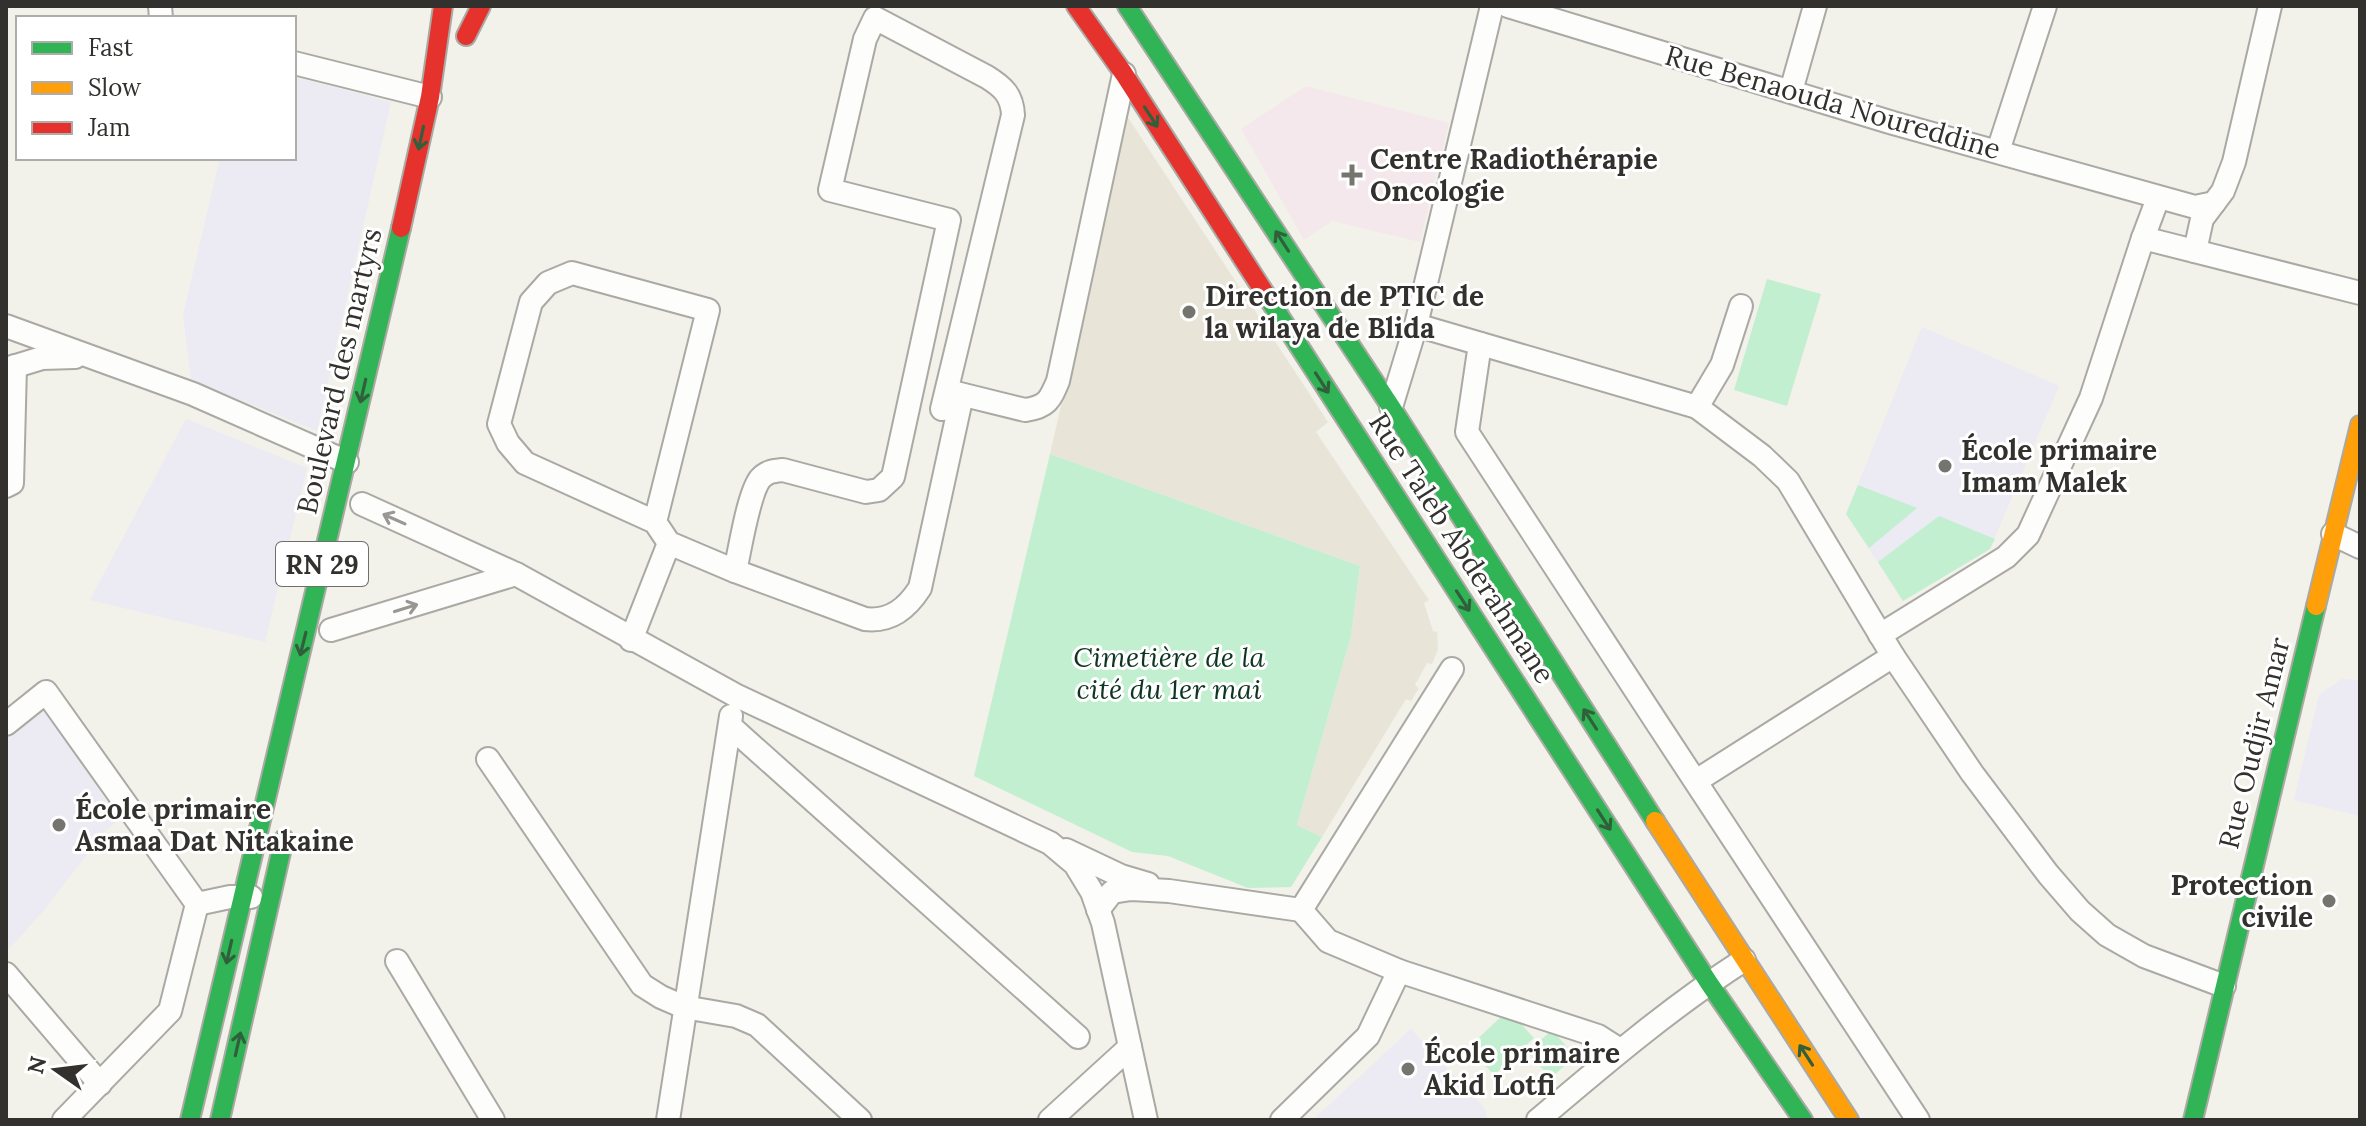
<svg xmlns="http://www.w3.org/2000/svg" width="2366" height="1126" font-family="Lora,serif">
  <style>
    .built { fill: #e8e5d8 }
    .education { fill: #eceaf3 }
    .medical { fill: #f5e8ec }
    .green { fill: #c3efd1 }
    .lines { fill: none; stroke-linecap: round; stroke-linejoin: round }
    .street-casing { stroke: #aaa9a4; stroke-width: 26 }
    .fast-casing { stroke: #aaa9a4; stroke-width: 22 }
    .slow-casing { stroke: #aaa9a4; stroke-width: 22 }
    .jam-casing { stroke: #aaa9a4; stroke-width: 22 }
    .street { stroke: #fdfdfc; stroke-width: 22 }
    .fast { stroke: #30b455; stroke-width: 18 }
    .slow { stroke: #ff9f0a; stroke-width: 18 }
    .jam { stroke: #e5322d; stroke-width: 18 }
    .oneway { stroke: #315f3b }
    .oneway2 { stroke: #989794 }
    .poi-dot { fill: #75746f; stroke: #fff; stroke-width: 3 }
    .labels { text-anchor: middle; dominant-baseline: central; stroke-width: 6; stroke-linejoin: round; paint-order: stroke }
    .shield { fill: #fff; stroke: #706f6c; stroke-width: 2 }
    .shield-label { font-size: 26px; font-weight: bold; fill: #32312d }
    .street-label { font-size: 28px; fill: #32312d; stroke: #fff }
    .poi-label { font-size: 28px; font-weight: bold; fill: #32312d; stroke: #fff; text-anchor: start }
    .park-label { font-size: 28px; font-style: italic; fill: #0d3520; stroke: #fff }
  </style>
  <rect width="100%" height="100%" fill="#f2f1ea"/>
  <polygon class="built" points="1127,116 1328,422 1316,432 1429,600 1424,603 1433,631 1437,632 1438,649 1432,664 1427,663 1415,685 1419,688 1411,701 1406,699 1322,837 1297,825 1351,636 1360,566 1050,454"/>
  <g class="education">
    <polygon points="294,77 391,102 317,431 191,380 183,315 220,158 294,158"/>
    <polygon points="1922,327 2059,386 1990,549 1903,601 1846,514"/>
    <polygon points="186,419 307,468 265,642 90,600"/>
    <polygon points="2360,673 2360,816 2294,800 2319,695 2342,679 2358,680"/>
    <polygon points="43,707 119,820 105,831 44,910 9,949 6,946 6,739"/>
    <polygon points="1411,1029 1485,1109 1487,1120 1313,1120"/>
  </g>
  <polygon class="medical" points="1306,86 1449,123 1420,242 1332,221 1304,240 1241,129"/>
  <g class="green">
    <polygon points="1767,279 1821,294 1787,406 1734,390"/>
    <polygon points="1050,454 1360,566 1351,636 1297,825 1322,837 1291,887 1248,888 1168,856 1132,852 974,776"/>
    <polygon points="1858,485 1917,508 1869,548 1846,514"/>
    <polygon points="1939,516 1995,539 1990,549 1903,601 1878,562"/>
    <polygon points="1508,1010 1534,1038 1494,1075 1468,1048"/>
    <polygon points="1552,1030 1575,1056 1551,1078 1527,1052"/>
  </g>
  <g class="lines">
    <g class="street-casing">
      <g id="street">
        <polyline points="160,6 161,18"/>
        <polyline points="1508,6 1893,123 2195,207 2214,203 2223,191 2234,162 2270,6"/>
        <polyline points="294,63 430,97"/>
        <polyline points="1791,91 1815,6"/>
        <polyline points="1998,151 2045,6"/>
        <polyline points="2143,238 2360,293"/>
        <polyline points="2195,251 2202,219 2214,203"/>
        <polyline points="1416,325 1697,407 1762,456 1788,481 1893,656 1972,773 2048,874 2080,911 2107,935 2144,956 2224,986"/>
        <polyline points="6,326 193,394 347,462"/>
        <path d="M1480,344L1467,432C1616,662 1768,891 1918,1120"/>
        <polyline points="6,369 42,358 75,357"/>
        <path d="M948,391L1025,410C1047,407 1050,400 1058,381L1124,74"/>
        <polyline points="1391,407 1416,325 1492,6"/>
        <polyline points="1697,407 1722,365 1741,306"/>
        <polyline points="6,486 12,483 15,366"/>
        <polyline points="362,504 516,574 735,695 1050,843 1075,864 1092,892 1103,923 1146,1120"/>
        <path d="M655,522L525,463L508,443L499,424L531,302L548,283L572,273L708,310L655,522L669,543L735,571L865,619C891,622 907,608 920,588L962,395"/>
        <polyline points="2333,534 2360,547"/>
        <path d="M735,571C740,550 748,495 760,479C767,471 774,471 783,470L866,492L879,490L893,477L949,220L830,190L865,39L875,18L987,77C1003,87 1012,95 1013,115L942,409"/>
        <polyline points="331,630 516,574"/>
        <polyline points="1880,635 2006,557 2028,535 2091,398 2143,238 2158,198"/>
        <polyline points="631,640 669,543"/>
        <polyline points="6,724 46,692 197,904"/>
        <polyline points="730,726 1078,1037"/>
        <polyline points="488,759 642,985 661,997 684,1007 736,1016 757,1025 860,1120"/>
        <polyline points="1696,781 1893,656"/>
        <polyline points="1066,850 1121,876 1148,884"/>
        <polyline points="197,904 230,897 251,897"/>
        <polyline points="1098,910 1112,892 1131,889 1169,891 1301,910 1452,669"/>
        <polyline points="397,961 493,1120"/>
        <polyline points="1399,971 1598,1036 1620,1050"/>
        <polyline points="6,974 100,1084"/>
        <polyline points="64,1120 170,1011 197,904"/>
        <polyline points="668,1120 731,716"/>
        <polyline points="1050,1120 1130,1047"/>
        <polyline points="1282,1120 1368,1036 1399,971 1328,941 1301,910"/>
        <path d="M1538,1120C1604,1064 1671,1007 1744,960"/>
      </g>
    </g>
    <g class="fast-casing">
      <g id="fast">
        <polyline points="1127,6 1391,407 1655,821"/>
        <polyline points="1268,298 1709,983 1803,1120"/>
        <polyline points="190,1120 401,228"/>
        <polyline points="220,1120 284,839"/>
        <polyline points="2193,1120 2316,606"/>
      </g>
    </g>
    <g class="slow-casing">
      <g id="slow">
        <polyline points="2316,606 2360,425"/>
        <polyline points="1655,821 1849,1120"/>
      </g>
    </g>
    <g class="jam-casing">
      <g id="jam">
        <polyline points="1076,6 1124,74 1268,298"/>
        <polyline points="466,36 481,6"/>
        <polyline points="401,228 430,97 443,6"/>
      </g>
    </g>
    <use href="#street" class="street"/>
    <use href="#fast" class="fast"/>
    <use href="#slow" class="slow"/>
    <use href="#jam" class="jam"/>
  </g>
  <defs><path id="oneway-shaft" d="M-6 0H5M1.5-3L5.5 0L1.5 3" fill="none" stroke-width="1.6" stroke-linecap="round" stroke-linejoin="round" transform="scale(2)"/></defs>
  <g class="oneway">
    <use href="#oneway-shaft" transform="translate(1151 117) rotate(57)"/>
    <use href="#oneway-shaft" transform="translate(421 138) rotate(102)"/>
    <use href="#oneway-shaft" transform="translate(1282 241) rotate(-123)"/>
    <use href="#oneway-shaft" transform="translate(1322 383) rotate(57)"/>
    <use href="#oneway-shaft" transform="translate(363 391) rotate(103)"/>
    <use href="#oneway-shaft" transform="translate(1463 601) rotate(57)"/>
    <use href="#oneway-shaft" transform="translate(303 644) rotate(104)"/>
    <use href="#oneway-shaft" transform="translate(1590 719) rotate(-123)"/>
    <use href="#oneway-shaft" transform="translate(1604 820) rotate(57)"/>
    <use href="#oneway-shaft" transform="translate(229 952) rotate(103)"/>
    <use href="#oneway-shaft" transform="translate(238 1044) rotate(-77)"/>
    <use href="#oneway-shaft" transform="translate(1806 1055) rotate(-123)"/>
  </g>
  <g class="oneway2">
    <use href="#oneway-shaft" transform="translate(394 519) rotate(-156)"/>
    <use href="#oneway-shaft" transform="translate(406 608) rotate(-17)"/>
  </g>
  <g class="poi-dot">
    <path d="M1348 163h8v8h8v8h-8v8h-8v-8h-8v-8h8z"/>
    <circle cx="1189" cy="312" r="8"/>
    <circle cx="1945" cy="466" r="8"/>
    <circle cx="59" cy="825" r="8"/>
    <circle cx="2329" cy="901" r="8"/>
    <circle cx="1408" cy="1069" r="8"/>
  </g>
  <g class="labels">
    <rect class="shield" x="276" y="542" width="92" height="44" rx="6"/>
    <g class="shield-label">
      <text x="322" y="564">RN 29</text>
    </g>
    <g class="street-label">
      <text transform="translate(1833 102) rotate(16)">Rue Benaouda Noureddine</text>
      <text transform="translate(339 371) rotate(-77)">Boulevard des martyrs</text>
      <text transform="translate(1462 548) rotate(57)">Rue Taleb Abderahmane</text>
      <text transform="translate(2254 743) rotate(-76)">Rue Oudjir Amar</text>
    </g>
    <g class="poi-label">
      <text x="1370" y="159">Centre Radiothérapie<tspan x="1370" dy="32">Oncologie</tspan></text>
      <text x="1205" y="296">Direction de PTIC de<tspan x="1205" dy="32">la wilaya de Blida</tspan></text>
      <text x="1961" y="450">École primaire<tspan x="1961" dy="32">Imam Malek</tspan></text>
      <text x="75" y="809">École primaire<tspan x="75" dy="32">Asmaa Dat Nitakaine</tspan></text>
      <text x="2313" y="885" text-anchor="end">Protection<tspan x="2313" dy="32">civile</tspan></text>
      <text x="1424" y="1053">École primaire<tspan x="1424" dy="32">Akid Lotfi</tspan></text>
    </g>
    <g class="park-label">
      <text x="1169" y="657">Cimetière de la<tspan x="1169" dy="32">cité du 1er mai</tspan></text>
    </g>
  </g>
  <rect width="2366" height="1126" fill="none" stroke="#32312d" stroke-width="16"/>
  <rect x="16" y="16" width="280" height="144" fill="#ffffff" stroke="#adadab" stroke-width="2"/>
  <rect x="32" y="42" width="40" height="12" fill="#30b455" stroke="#adadab" stroke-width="2"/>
  <text x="88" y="56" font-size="24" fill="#32312d">Fast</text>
  <rect x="32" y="82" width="40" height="12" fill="#ff9f0a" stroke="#adadab" stroke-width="2"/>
  <text x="88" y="96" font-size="24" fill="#32312d">Slow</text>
  <rect x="32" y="122" width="40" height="12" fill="#e5322d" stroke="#adadab" stroke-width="2"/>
  <text x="88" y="136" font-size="24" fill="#32312d">Jam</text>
  <g transform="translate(56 1070) rotate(284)" stroke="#ffffff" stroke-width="6" paint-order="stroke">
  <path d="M0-6L14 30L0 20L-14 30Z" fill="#32312d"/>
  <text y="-12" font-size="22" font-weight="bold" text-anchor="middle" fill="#32312d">N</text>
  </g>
</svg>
